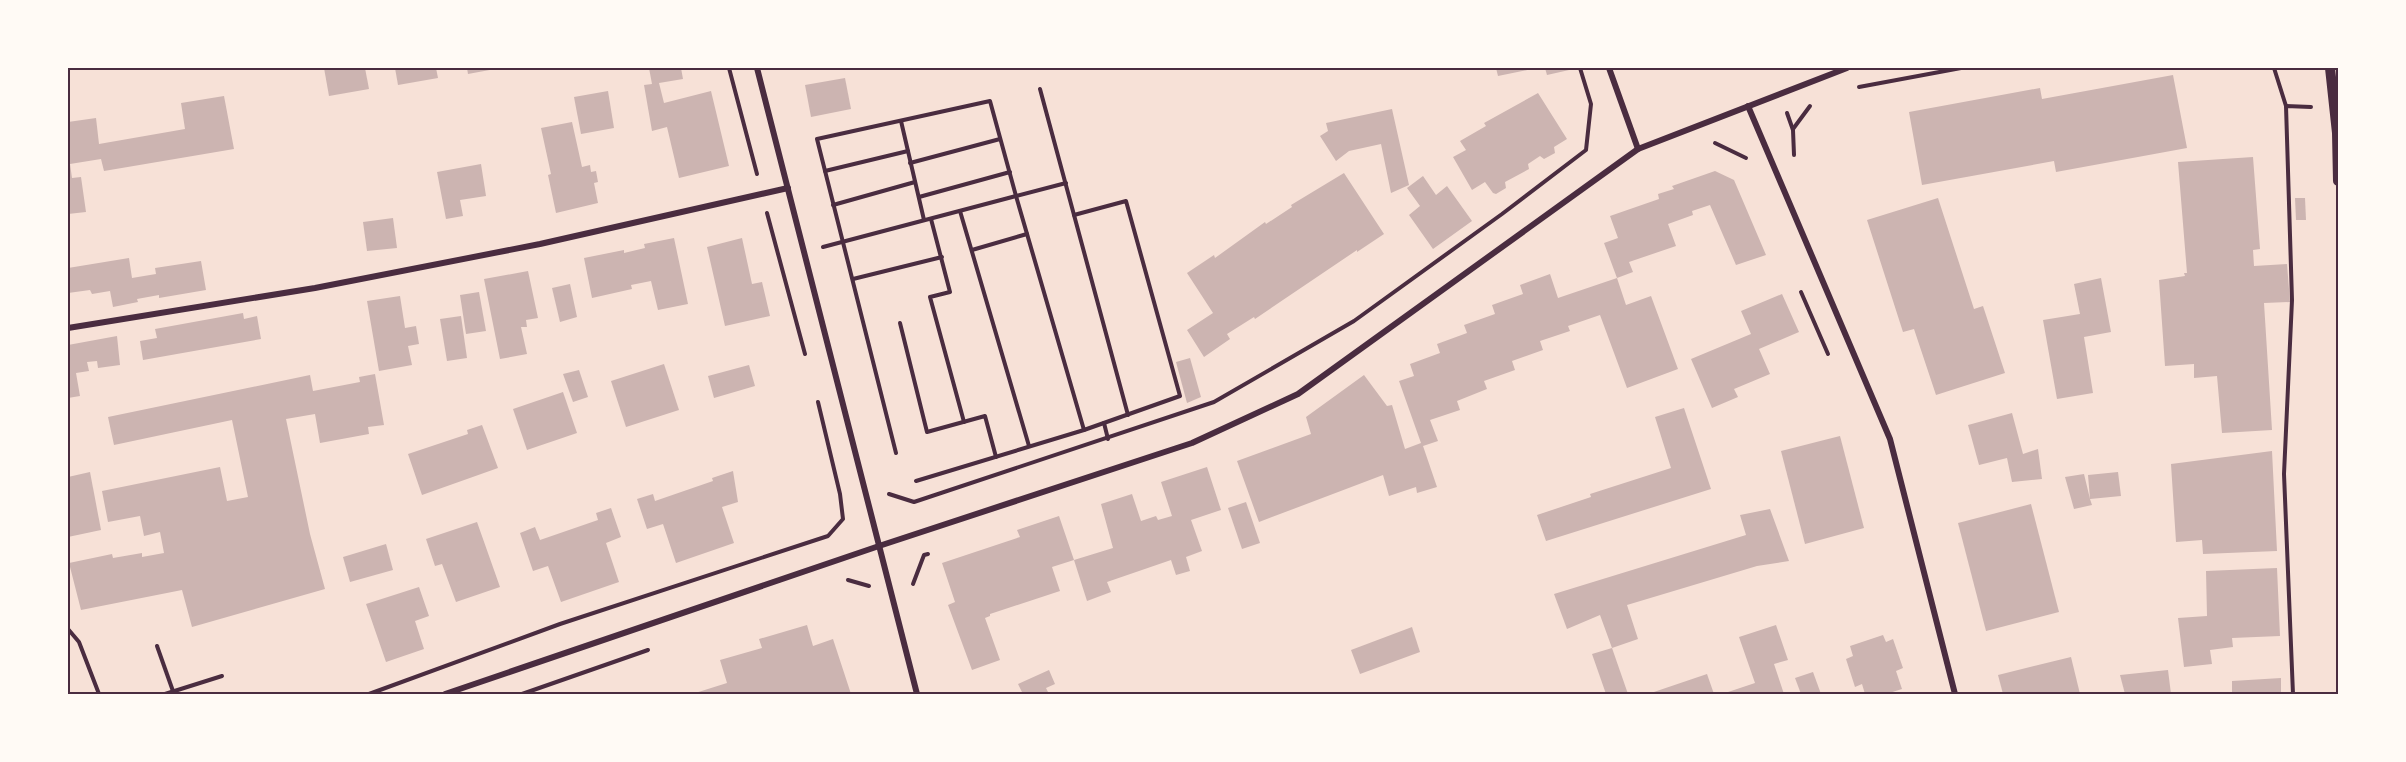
<svg xmlns="http://www.w3.org/2000/svg" width="2406" height="762" font-family="Poppins,sans-serif">
  <style>
    .building { fill: #ccb4b1 }
    .lines { fill: none; stroke-linecap: round; stroke-linejoin: round }
    .path { stroke: #4a2c40; stroke-width: 4 }
    .minor { stroke: #4a2c40; stroke-width: 6 }
    .tertiary { stroke: #4a2c40; stroke-width: 10 }
    .neatline { fill: none; stroke: #4a2c40; stroke-width: 2 }
  </style>
  <rect width="100%" height="100%" fill="#f7e1d7"/>
  <g class="building">
    <polygon points="324,68 365,68 369,89 329,96"/>
    <polygon points="395,68 436,68 438,78 398,85"/>
    <polygon points="467,68 495,68 495,69 468,74"/>
    <polygon points="649,68 681,68 683,79 659,83 664,103 711,91 729,166 679,178 667,127 652,131 644,85 652,84"/>
    <polygon points="1496,68 1532,68 1532,69 1498,76"/>
    <polygon points="1545,68 1578,68 1547,75"/>
    <polygon points="2173,75 2187,148 2056,172 2054,161 1922,185 1909,112 2040,88 2042,99"/>
    <polygon points="845,78 851,109 811,117 805,85"/>
    <polygon points="608,91 614,128 581,134 574,97"/>
    <polygon points="1538,93 1567,139 1554,147 1555,153 1544,159 1540,156 1528,164 1529,169 1505,182 1506,188 1496,194 1493,193 1485,182 1472,190 1453,157 1466,150 1460,141 1486,126 1484,123"/>
    <polygon points="224,96 234,149 104,171 101,159 70,164 72,178 81,177 86,212 68,214 68,122 96,118 99,144 185,129 181,103"/>
    <polygon points="1392,109 1409,185 1391,193 1381,144 1349,151 1336,161 1320,136 1328,131 1326,123"/>
    <polygon points="572,122 582,167 590,165 591,172 596,171 598,182 594,183 598,203 556,213 548,175 551,174 541,128"/>
    <polygon points="2253,157 2260,249 2253,250 2254,266 2287,264 2290,302 2264,303 2272,430 2222,433 2217,376 2194,378 2194,364 2165,366 2159,280 2185,276 2184,273 2187,273 2178,162"/>
    <polygon points="481,164 486,196 460,200 463,216 446,219 437,172"/>
    <polygon points="1715,171 1734,180 1766,255 1736,265 1710,205 1692,211 1693,215 1668,224 1676,246 1629,262 1633,272 1617,278 1626,305 1651,296 1678,369 1627,388 1600,315 1568,326 1570,331 1540,341 1543,350 1512,361 1515,370 1484,381 1487,389 1457,401 1460,410 1430,420 1438,441 1423,446 1437,487 1417,493 1416,487 1389,496 1383,475 1259,522 1237,461 1311,434 1306,417 1364,375 1387,406 1392,405 1405,449 1421,443 1399,381 1414,376 1410,364 1440,353 1437,344 1467,333 1464,325 1495,314 1492,305 1523,294 1520,285 1550,274 1558,298 1617,278 1604,243 1618,238 1610,216 1659,199 1658,194 1674,189 1672,186"/>
    <polygon points="1344,173 1384,234 1357,252 1357,250 1255,319 1254,317 1227,334 1230,339 1204,357 1187,330 1213,313 1187,273 1214,255 1215,258 1265,222 1266,224 1292,207 1291,205"/>
    <polygon points="1423,176 1436,195 1447,186 1472,221 1433,249 1409,215 1420,206 1407,188"/>
    <polygon points="1938,198 1974,309 1983,306 2005,373 1936,395 1914,329 1903,332 1867,220"/>
    <polygon points="2295,198 2305,198 2306,220 2296,220"/>
    <polygon points="393,218 397,248 367,251 363,222"/>
    <polygon points="674,238 688,304 658,310 651,281 631,285 632,289 592,298 584,258 624,250 624,253 645,248 644,244"/>
    <polygon points="742,238 752,284 762,282 770,316 725,326 707,247"/>
    <polygon points="129,258 132,278 156,274 155,268 201,261 206,290 159,298 159,295 137,299 138,302 113,307 110,291 92,294 90,290 68,293 68,268"/>
    <polygon points="528,271 538,318 526,320 527,327 521,327 527,354 500,359 484,279"/>
    <polygon points="2101,278 2111,332 2084,337 2093,393 2057,399 2043,320 2080,314 2074,284"/>
    <polygon points="570,284 577,317 560,322 552,288"/>
    <polygon points="479,292 486,331 466,334 460,295"/>
    <polygon points="1782,294 1799,332 1759,349 1770,374 1734,389 1738,397 1712,408 1691,359 1751,334 1741,311"/>
    <polygon points="400,296 405,328 416,326 419,344 408,346 412,365 379,371 367,301"/>
    <polygon points="243,313 244,319 257,316 261,339 143,360 140,341 157,338 155,329"/>
    <polygon points="461,316 467,358 447,361 440,319"/>
    <polygon points="117,336 120,365 98,368 97,361 87,362 89,371 76,373 80,396 68,398 68,345"/>
    <polygon points="1190,358 1201,397 1187,403 1176,362"/>
    <polygon points="664,364 679,410 626,427 611,381"/>
    <polygon points="749,365 755,386 714,398 708,376"/>
    <polygon points="579,370 588,397 573,402 563,374"/>
    <polygon points="375,374 384,425 368,427 369,434 320,443 315,414 286,419 310,534 325,589 192,627 182,590 81,610 69,563 112,554 113,558 142,553 142,557 164,553 160,532 144,536 140,516 108,522 102,491 220,467 227,501 248,497 232,420 114,445 108,417 310,375 313,391 360,382 359,377"/>
    <polygon points="563,392 577,433 527,450 513,409"/>
    <polygon points="1684,408 1711,489 1546,541 1537,515 1591,497 1590,494 1671,468 1655,417"/>
    <polygon points="2012,413 2023,454 2038,449 2042,479 2012,482 2007,458 1979,465 1968,425"/>
    <polygon points="482,425 498,468 422,495 408,454 468,434 467,430"/>
    <polygon points="1840,436 1864,528 1805,544 1781,451"/>
    <polygon points="2272,451 2277,551 2203,554 2202,540 2176,542 2171,464"/>
    <polygon points="1207,467 1221,510 1191,520 1202,551 1186,557 1190,571 1176,575 1171,560 1107,582 1111,592 1087,601 1074,560 1113,548 1101,504 1132,494 1141,521 1156,516 1158,520 1172,516 1161,482"/>
    <polygon points="733,471 738,502 722,507 734,543 676,563 663,524 647,529 637,499 653,494 655,501 713,481 712,478"/>
    <polygon points="90,472 101,530 68,537 68,477"/>
    <polygon points="2118,472 2121,496 2090,499 2092,505 2074,509 2065,477 2084,474 2090,499 2088,475"/>
    <polygon points="1246,502 1260,543 1242,549 1228,508"/>
    <polygon points="2031,504 2059,612 1986,631 1958,523"/>
    <polygon points="611,508 621,537 606,543 619,582 561,602 548,566 533,571 520,533 535,527 540,540 598,520 596,513"/>
    <polygon points="1770,509 1789,561 1757,566 1627,605 1638,639 1612,648 1600,615 1567,629 1554,594 1746,535 1740,515"/>
    <polygon points="1059,516 1074,560 1052,567 1060,591 990,614 990,616 985,618 1000,660 972,670 948,605 955,602 942,563 1020,537 1017,530"/>
    <polygon points="477,522 500,587 456,602 442,564 435,566 426,539"/>
    <polygon points="386,544 393,570 350,582 343,557"/>
    <polygon points="2277,568 2280,636 2232,638 2233,647 2210,650 2212,664 2184,667 2178,618 2207,616 2206,571"/>
    <polygon points="419,587 429,616 415,621 424,649 386,662 366,604"/>
    <polygon points="807,625 813,646 833,639 851,694 692,694 727,683 720,660 762,648 759,639"/>
    <polygon points="1776,625 1788,660 1774,664 1784,694 1722,694 1755,683 1739,637"/>
    <polygon points="1412,627 1420,652 1360,674 1351,650"/>
    <polygon points="1883,635 1886,642 1893,639 1903,668 1896,671 1902,689 1886,694 1865,694 1862,684 1855,687 1846,659 1853,656 1850,646"/>
    <polygon points="1612,648 1628,694 1606,694 1592,654"/>
    <polygon points="2071,657 2080,694 2003,694 1998,675"/>
    <polygon points="1049,670 1055,684 1046,688 1049,694 1023,694 1018,684"/>
    <polygon points="2168,670 2171,694 2125,694 2120,675"/>
    <polygon points="1813,672 1821,694 1801,694 1795,678"/>
    <polygon points="1707,674 1714,694 1648,694"/>
    <polygon points="2281,678 2281,694 2232,694 2232,681"/>
  </g>
  <g class="lines">
    <g class="path">
      <polyline points="729,68 757,174"/>
      <polyline points="2274,68 2286,106"/>
      <polyline points="1859,87 1961,68"/>
      <polyline points="1040,89 1128,415"/>
      <polyline points="1787,113 1793,130 1794,155"/>
      <polyline points="901,121 924,220"/>
      <polyline points="1793,129 1810,106"/>
      <polyline points="1715,143 1746,158"/>
      <polyline points="910,163 1000,139"/>
      <polyline points="825,171 908,151"/>
      <polyline points="919,197 1010,172"/>
      <polyline points="833,205 915,182"/>
      <polyline points="960,211 1029,446"/>
      <polyline points="767,213 805,354"/>
      <polyline points="931,219 950,292 930,297 964,422"/>
      <polyline points="823,247 1016,196 1084,430 1180,396 1126,201 1074,215"/>
      <polyline points="972,250 1027,234"/>
      <polyline points="853,279 942,257"/>
      <polyline points="1801,292 1828,354"/>
      <polyline points="900,323 927,432 985,416 996,457"/>
      <polyline points="1104,423 1108,439"/>
      <polyline points="896,453 817,139 990,101 1016,196 1066,183"/>
      <polyline points="916,481 1084,430"/>
      <polyline points="889,494 914,502 1214,402 1354,321 1502,214 1586,150 1591,104 1580,68"/>
      <polyline points="848,580 869,586"/>
      <polyline points="913,584 924,555 928,554"/>
      <polyline points="68,629 79,642 99,694"/>
      <polyline points="157,646 174,694"/>
      <polyline points="165,694 222,676"/>
      <polyline points="369,694 560,624 828,536 843,519 840,494 818,402"/>
      <polyline points="522,694 648,650"/>
      <polyline points="2293,694 2284,474 2292,300 2286,106 2311,107"/>
    </g>
    <g class="minor">
      <polyline points="757,68 917,694"/>
      <polyline points="1609,68 1638,149"/>
      <polyline points="1748,106 1890,439 1955,694"/>
      <polyline points="68,328 315,288 540,244 788,188"/>
      <polyline points="445,694 879,546 1192,443 1298,394 1638,149 1847,68"/>
    </g>
    <polyline class="tertiary" points="2330,68 2337,133 2338,181"/>
  </g>
  <rect width="2406" height="762" fill="none" stroke="#fffaf5" stroke-width="138"/>
  <rect x="69" y="69" width="2268" height="624" class="neatline"/>
</svg>
